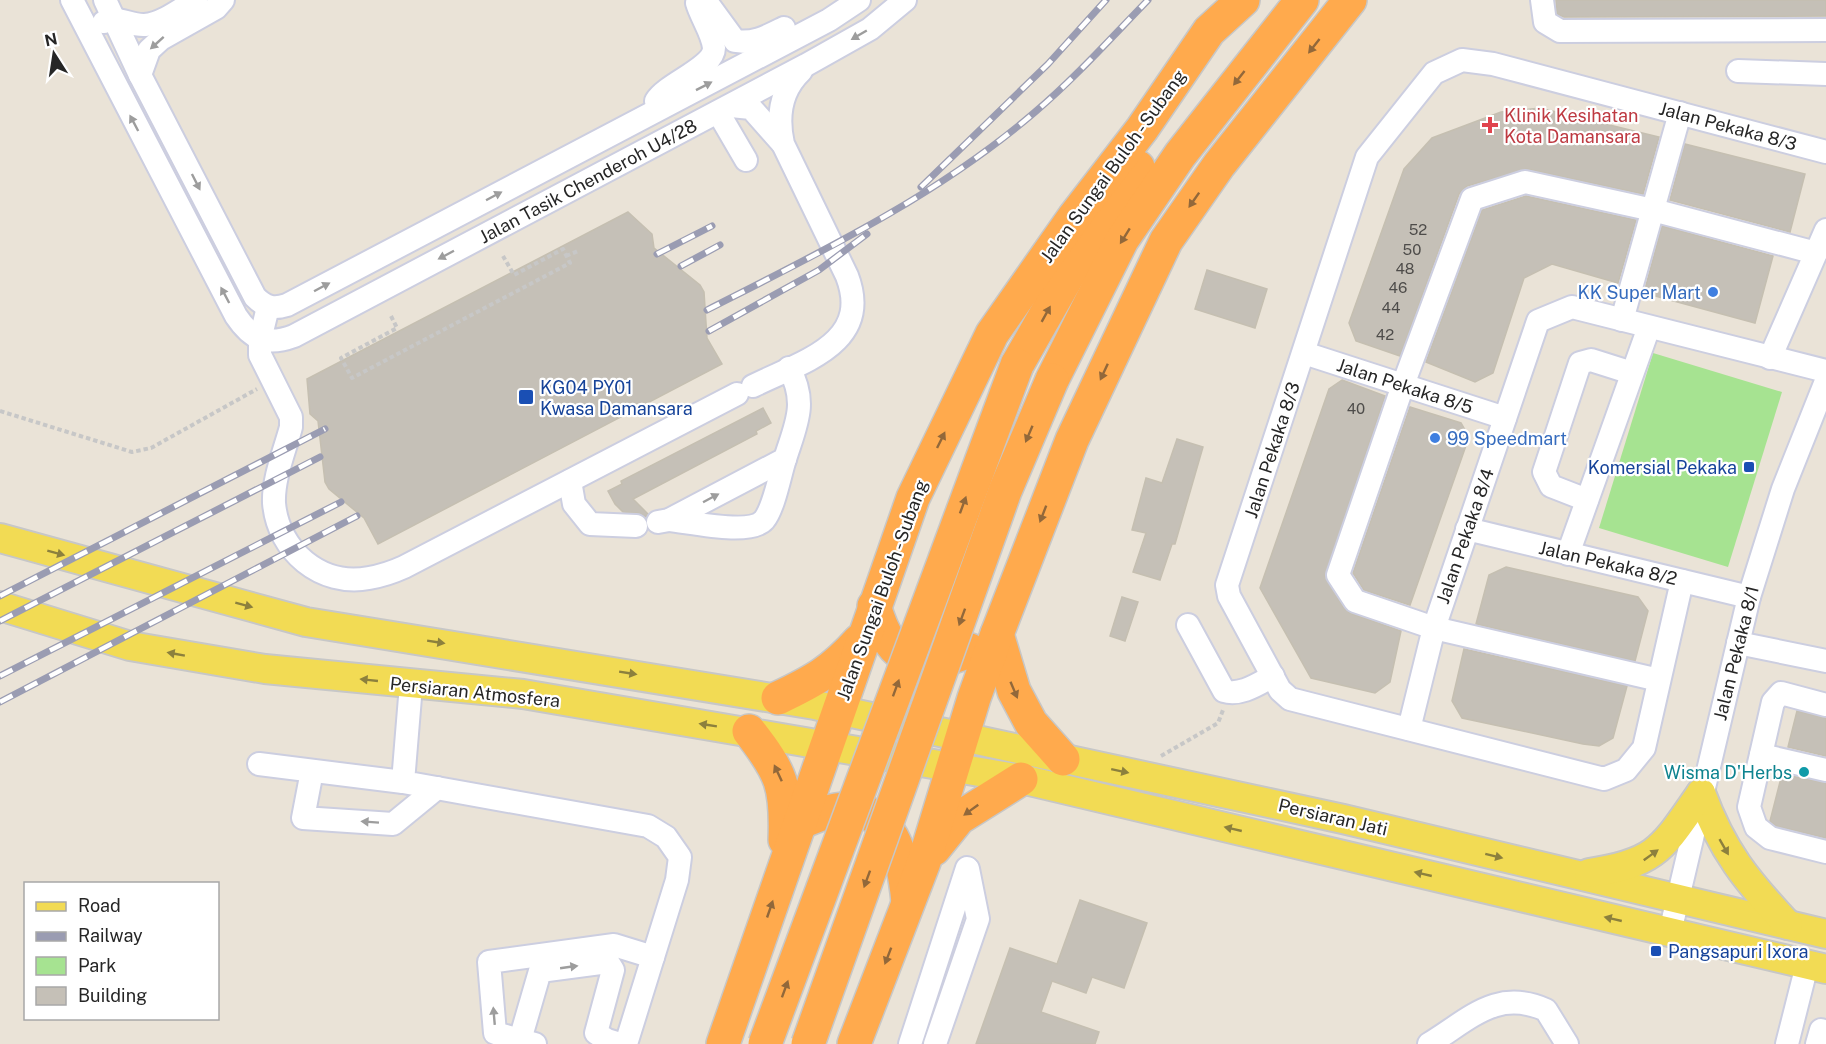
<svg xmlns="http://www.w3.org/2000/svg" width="1826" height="1044" font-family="'Public Sans',sans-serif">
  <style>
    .green { fill: #a6e391 }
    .building { fill: #c5c0b7; stroke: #c5bfb1; stroke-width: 1.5 }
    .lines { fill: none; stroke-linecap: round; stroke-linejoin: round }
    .minor-casing { stroke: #cccee0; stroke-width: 26 }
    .major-casing { stroke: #c7c7c7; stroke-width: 32 }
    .highway-casing { stroke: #c7c7c7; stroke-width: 36 }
    .path { stroke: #c7c7c7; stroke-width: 4; stroke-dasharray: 4.5 3; stroke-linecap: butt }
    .minor { stroke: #fff; stroke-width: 22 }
    .major { stroke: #f2db54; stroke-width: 28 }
    .highway { stroke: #ffaa4d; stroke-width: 33 }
    .rail-casing { stroke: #9a9cb2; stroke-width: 7 }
    .rail { stroke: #fff; stroke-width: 4.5; stroke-dasharray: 14; stroke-linecap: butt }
    .highway-bridge-casing { stroke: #c7c7c7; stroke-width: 36; stroke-linecap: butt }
    .highway-bridge { stroke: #ffaa4d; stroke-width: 33 }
    .oneway { fill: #9d9d9d }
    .oneway2 { fill: #92683a }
    .oneway3 { fill: #8c803d }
    .health-dot { fill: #e0444e; stroke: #fff; stroke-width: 2 }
    .shop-dot { fill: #3f7fe0; stroke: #fff; stroke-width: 2 }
    .transit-dot { fill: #1a4fb4; stroke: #fff; stroke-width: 2 }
    .culture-dot { fill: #0f9aa8; stroke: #fff; stroke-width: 2 }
    .labels { text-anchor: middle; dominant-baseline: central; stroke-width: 4.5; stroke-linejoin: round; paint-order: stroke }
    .number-label { font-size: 15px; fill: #4e4c4a }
    .health-label { font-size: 18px; fill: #be3a42; stroke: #fff; text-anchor: start }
    .street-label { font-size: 18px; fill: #262626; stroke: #fff }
    .shop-label { font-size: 18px; fill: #366cbe; stroke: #fff; text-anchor: end }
    .transit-label { font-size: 18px; fill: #164399; stroke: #fff; text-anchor: start }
    .culture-label { font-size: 18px; fill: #0d838f; stroke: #fff; text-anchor: end }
  </style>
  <rect width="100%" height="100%" fill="#eae3d7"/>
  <polygon class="green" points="1653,353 1782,392 1728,567 1599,528"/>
  <g class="building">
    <polygon points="1556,0 1826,0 1826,16 1564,17 1557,14"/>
    <polygon points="1540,108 1659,137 1643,194 1527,169 1467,186 1459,194 1400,356 1356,341 1349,323 1404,169 1432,138 1501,112"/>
    <polygon points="1685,144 1805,174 1790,232 1670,200"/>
    <polygon points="1526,196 1636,220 1618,283 1552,264 1524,278 1493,373 1475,382 1426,362 1482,210"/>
    <polygon points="628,212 652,234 654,248 700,285 704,292 707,338 722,364 378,544 364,518 329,489 325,482 318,421 310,414 307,379"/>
    <polygon points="1662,226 1773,256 1755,323 1644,293"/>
    <polygon points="1207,270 1267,289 1255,328 1195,309"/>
    <polygon points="1342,380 1385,396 1325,576 1344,608 1350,613 1401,631 1390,682 1375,693 1311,678 1260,588 1329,389"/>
    <polygon points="1410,407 1461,423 1469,437 1410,605 1364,590 1353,573"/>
    <polygon points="763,408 771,423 756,431 757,434 633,499 648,514 646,517 637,513 623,512 615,504 608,491 622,484 621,481"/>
    <polygon points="1177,439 1203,447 1175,544 1172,544 1160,580 1133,572 1146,533 1132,530 1146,478 1162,483"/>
    <polygon points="1506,567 1638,597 1648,611 1635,661 1476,624 1489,575"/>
    <polygon points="1122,597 1138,602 1125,641 1110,636"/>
    <polygon points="1464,649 1627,686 1613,738 1599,746 1583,744 1462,718 1452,701"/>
    <polygon points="1797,711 1826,718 1826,756 1788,747"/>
    <polygon points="1782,774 1826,783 1826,838 1776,826 1770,821"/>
    <polygon points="1080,900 1147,923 1124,988 1092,977 1086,993 1052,981 1041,1012 1099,1032 1095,1044 976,1044 1010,948 1057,964"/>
  </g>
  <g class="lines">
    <g class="minor-casing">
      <g id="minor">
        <path d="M72,0L236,316C252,340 267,346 294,336L806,65L870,29L905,0"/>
        <path d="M105,0L140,75L255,297C266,308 274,309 287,305L829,20L859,0"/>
        <path d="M705,0L735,41C754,44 768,36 784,28"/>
        <polyline points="1542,0 1545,22 1560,31 1826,30"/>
        <path d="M104,22C118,15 129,26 145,25C163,23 181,9 196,0"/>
        <polyline points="1738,71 1826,74"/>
        <polyline points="140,75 149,50 161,39 216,8 223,0"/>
        <path d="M656,101C667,83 714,68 714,48C713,34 701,17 697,3"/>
        <polyline points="731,106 751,108 782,143"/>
        <polyline points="718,112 746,160"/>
        <path d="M268,307L260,340V355L291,417V427C285,450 273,478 274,503C278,551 321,587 369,578C381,576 393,572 404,567L737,394"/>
        <polyline points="1622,320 1680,113"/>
        <polyline points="1304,353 1505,418"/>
        <polyline points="1770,358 1826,230"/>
        <path d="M753,386C801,362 873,344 847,276L783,144C777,117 780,91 801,71"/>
        <polyline points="570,481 574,504 590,524 636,526"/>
        <polyline points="1587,500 1551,486 1544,472 1580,363 1591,360 1632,373"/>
        <path d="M669,520C690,522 750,536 764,520C774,508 780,474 785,459"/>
        <path d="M658,522L669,520L785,459C796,424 808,403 789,368"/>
        <polyline points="1467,529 1749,597"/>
        <polyline points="1568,554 1649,327"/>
        <polyline points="1682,581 1644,748 1626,770 1604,779 1290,699 1280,690 1229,596 1227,585 1367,157 1434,73 1462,60 1493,64 1826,152"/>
        <path d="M1188,625L1224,691C1241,696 1258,684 1273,676"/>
        <polyline points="1738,643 1826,661"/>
        <polyline points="1659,680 1434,628 1355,601 1338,575 1403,385 1472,199 1525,182 1653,210 1816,253"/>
        <polyline points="411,685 403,782 648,826 666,837 680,857 677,880 626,1044"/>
        <polyline points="1826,705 1781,693 1773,702 1749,807 1756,827 1770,838 1826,852"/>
        <polyline points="1409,729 1434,628 1538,321 1572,307 1826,371"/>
        <polyline points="1761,755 1826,770"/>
        <polyline points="259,764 403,782"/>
        <polyline points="312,771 303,818 393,824 437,788"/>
        <polyline points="1670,932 1749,597 1783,489 1826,381"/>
        <polyline points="520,1040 540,971 608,962 613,970 596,1033 607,1040 620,1044"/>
        <polyline points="535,1044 495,1033 489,962 614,945 653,957"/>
        <polyline points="910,1044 967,868"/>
        <polyline points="935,1044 978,919 968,869"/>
        <path d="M1429,1044C1470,1019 1497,988 1546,1010L1567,1044"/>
        <polyline points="1787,1044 1807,965"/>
        <polyline points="1817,1044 1821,1030 1826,1032"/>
      </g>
    </g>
    <g class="major-casing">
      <g id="major">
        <polyline points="0,538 306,622 815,705 1343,819 1826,934"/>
        <polyline points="0,606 130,646 265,669 523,694 1021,779 1826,969"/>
        <path d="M1701,793C1722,851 1747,881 1788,925"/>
        <path d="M1589,873C1658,863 1663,847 1701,793"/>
      </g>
    </g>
    <g class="highway-casing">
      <g id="highway">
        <polyline points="1017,365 1070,272 1138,167"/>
        <polyline points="1052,380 1122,240 1180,155 1302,0"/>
        <path d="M874,606C879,621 884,636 895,648C912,666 951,661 970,650"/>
        <polyline points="997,634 1014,691 1031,723 1063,759"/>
        <path d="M778,698C814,681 832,671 859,641"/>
        <path d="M749,731C782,773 787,787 785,840"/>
        <path d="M801,822C812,818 824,812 836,810C893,801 904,860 908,902"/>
        <polyline points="934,849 959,818 1021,779"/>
        <polyline points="723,1044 913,498 992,334 1074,217 1142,129 1209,31 1243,0"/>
        <polyline points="854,1044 924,862 974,698 997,634 1072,440 1166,241 1219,165 1350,0"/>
      </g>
    </g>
    <g class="path">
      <polyline points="566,256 578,251"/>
      <polyline points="391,316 397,328 341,358 352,378 570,263 563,249 514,275 503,256"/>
      <polyline points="0,411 132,452 151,448 257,389"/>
      <polyline points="1161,756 1218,723 1223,710"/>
    </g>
    <use href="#minor" class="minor"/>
    <use href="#major" class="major"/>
    <use href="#highway" class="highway"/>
    <g class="rail-casing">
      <g id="rail">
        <polyline points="921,187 1048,64 1106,0"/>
        <polyline points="657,254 712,226"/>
        <polyline points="681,266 720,245"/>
        <path d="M707,310C821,252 937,196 1035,112C1075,78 1111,38 1148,0"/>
        <polyline points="709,331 819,270 867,234"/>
        <polyline points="0,596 325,429"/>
        <polyline points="0,621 320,457"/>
        <polyline points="0,676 341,502"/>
        <polyline points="0,702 357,516"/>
      </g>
    </g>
    <use href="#rail" class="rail"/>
    <g class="highway-bridge-casing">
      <g id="highway-bridge">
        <polyline points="765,1044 1017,365"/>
        <polyline points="808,1044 1005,491 1052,380"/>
      </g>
    </g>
    <use href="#highway-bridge" class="highway-bridge"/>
  </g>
  <defs><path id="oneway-solid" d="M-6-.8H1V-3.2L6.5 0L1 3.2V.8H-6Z" transform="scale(1.5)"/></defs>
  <g class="oneway">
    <use href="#oneway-solid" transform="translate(859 35) rotate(150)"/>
    <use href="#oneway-solid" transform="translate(157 43) rotate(138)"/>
    <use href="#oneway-solid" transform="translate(704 86) rotate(-27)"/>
    <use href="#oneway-solid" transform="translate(134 123) rotate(-118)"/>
    <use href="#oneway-solid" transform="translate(196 182) rotate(63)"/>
    <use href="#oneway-solid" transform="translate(494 196) rotate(-28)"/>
    <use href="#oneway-solid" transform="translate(446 255) rotate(152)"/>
    <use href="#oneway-solid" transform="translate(322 287) rotate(-28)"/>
    <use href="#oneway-solid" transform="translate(225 295) rotate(-118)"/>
    <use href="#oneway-solid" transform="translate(711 498) rotate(-28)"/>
    <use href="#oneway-solid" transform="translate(370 822) rotate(-176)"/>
    <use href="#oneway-solid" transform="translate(569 967) rotate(-8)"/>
    <use href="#oneway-solid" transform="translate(494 1016) rotate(-95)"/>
  </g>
  <g class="oneway2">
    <use href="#oneway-solid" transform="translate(1314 46) rotate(128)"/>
    <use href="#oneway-solid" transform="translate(1239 78) rotate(128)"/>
    <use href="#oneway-solid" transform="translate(1194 200) rotate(125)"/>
    <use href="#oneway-solid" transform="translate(1125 236) rotate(122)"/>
    <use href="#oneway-solid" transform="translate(1046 314) rotate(-61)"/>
    <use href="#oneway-solid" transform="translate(1104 372) rotate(115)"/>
    <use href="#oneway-solid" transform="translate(1029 434) rotate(113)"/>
    <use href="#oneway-solid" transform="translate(941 440) rotate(-64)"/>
    <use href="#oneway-solid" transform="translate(963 505) rotate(-70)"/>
    <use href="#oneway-solid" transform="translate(1043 514) rotate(111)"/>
    <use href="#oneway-solid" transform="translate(962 617) rotate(110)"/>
    <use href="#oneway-solid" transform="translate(896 688) rotate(-70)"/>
    <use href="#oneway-solid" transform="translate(1014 690) rotate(67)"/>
    <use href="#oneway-solid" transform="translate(778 773) rotate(-115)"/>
    <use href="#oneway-solid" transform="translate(971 810) rotate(144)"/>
    <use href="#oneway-solid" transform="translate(867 879) rotate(110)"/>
    <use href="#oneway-solid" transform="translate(770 909) rotate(-71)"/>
    <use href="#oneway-solid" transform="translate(888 956) rotate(111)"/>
    <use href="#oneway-solid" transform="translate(785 989) rotate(-70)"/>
  </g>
  <g class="oneway3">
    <use href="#oneway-solid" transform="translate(56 553) rotate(15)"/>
    <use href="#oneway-solid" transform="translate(244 605) rotate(15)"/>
    <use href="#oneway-solid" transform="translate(436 642) rotate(9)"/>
    <use href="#oneway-solid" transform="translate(176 654) rotate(-170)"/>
    <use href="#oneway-solid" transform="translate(628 673) rotate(9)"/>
    <use href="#oneway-solid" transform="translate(369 680) rotate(-174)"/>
    <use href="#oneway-solid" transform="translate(708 725) rotate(-171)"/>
    <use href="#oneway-solid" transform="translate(1120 771) rotate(12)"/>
    <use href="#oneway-solid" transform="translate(1233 829) rotate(-167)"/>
    <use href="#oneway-solid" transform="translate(1724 847) rotate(60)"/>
    <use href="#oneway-solid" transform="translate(1651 855) rotate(-36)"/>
    <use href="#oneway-solid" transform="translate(1494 856) rotate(14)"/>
    <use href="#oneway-solid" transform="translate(1423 874) rotate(-167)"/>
    <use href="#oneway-solid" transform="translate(1613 919) rotate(-167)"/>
  </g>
  <path class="health-dot" d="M1487 116h6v6h6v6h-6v6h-6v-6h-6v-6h6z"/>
  <g class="shop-dot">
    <circle cx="1713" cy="292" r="6"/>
    <circle cx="1435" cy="438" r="6"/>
  </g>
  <g class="transit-dot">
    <rect x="518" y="389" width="16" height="16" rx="3"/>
    <rect x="1743" y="461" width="12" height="12" rx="3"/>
    <rect x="1650" y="945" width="12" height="12" rx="3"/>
  </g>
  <circle class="culture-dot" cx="1804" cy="772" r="6"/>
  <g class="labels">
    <g class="number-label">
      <text x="1418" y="229">52</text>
      <text x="1412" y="249">50</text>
      <text x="1405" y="268">48</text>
      <text x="1398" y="287">46</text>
      <text x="1391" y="307">44</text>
      <text x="1385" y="334">42</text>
      <text x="1356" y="408">40</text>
    </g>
    <g class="health-label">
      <text x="1504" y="115">Klinik Kesihatan<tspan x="1504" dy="21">Kota Damansara</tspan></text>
    </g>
    <g class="street-label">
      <text transform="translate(1728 126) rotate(15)">Jalan Pekaka 8/3</text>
      <text transform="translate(1113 166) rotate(-54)">Jalan Sungai Buloh - Subang</text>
      <text transform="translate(588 181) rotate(-28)">Jalan Tasik Chenderoh U4/28</text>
      <text transform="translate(1405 386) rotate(18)">Jalan Pekaka 8/5</text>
      <text transform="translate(1272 450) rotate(-72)">Jalan Pekaka 8/3</text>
      <text transform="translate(1465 536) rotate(-71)">Jalan Pekaka 8/4</text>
      <text transform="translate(1608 563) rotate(13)">Jalan Pekaka 8/2</text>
      <text transform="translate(882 590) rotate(-70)">Jalan Sungai Buloh - Subang</text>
      <text transform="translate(1736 653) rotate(-76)">Jalan Pekaka 8/1</text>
      <text transform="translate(475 692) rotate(6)">Persiaran Atmosfera</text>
      <text transform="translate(1333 817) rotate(13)">Persiaran Jati</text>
    </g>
    <g class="shop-label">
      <text x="1701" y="292">KK Super Mart</text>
      <text x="1447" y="438" text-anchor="start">99 Speedmart</text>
    </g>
    <g class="transit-label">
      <text x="540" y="387">KG04 PY01<tspan x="540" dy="21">Kwasa Damansara</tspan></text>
      <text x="1737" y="467" text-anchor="end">Komersial Pekaka</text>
      <text x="1668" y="951">Pangsapuri Ixora</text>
    </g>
    <g class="culture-label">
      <text x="1792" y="772">Wisma D'Herbs</text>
    </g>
  </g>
  <rect x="24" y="882" width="195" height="138" fill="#ffffff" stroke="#a8a8a8" stroke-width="1.5"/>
  <rect x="36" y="902" width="30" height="9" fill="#f2db54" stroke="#a8a8a8" stroke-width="1.5"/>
  <text x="78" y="912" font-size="18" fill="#262626">Road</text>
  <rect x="36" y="932" width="30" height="9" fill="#9a9cb2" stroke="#a8a8a8" stroke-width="1.5"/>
  <text x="78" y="942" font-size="18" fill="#262626">Railway</text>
  <rect x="36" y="957" width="30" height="18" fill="#a6e391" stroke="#a8a8a8" stroke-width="1.5"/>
  <text x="78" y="972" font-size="18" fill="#262626">Park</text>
  <rect x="36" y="987" width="30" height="18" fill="#c5c0b7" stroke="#a8a8a8" stroke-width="1.5"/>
  <text x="78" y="1002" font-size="18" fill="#262626">Building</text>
  <g transform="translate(54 54) rotate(348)" stroke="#ffffff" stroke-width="4.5" paint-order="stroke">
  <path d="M0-4.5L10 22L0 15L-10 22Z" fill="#262626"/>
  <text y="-9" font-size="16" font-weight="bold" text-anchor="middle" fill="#262626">N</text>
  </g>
</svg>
